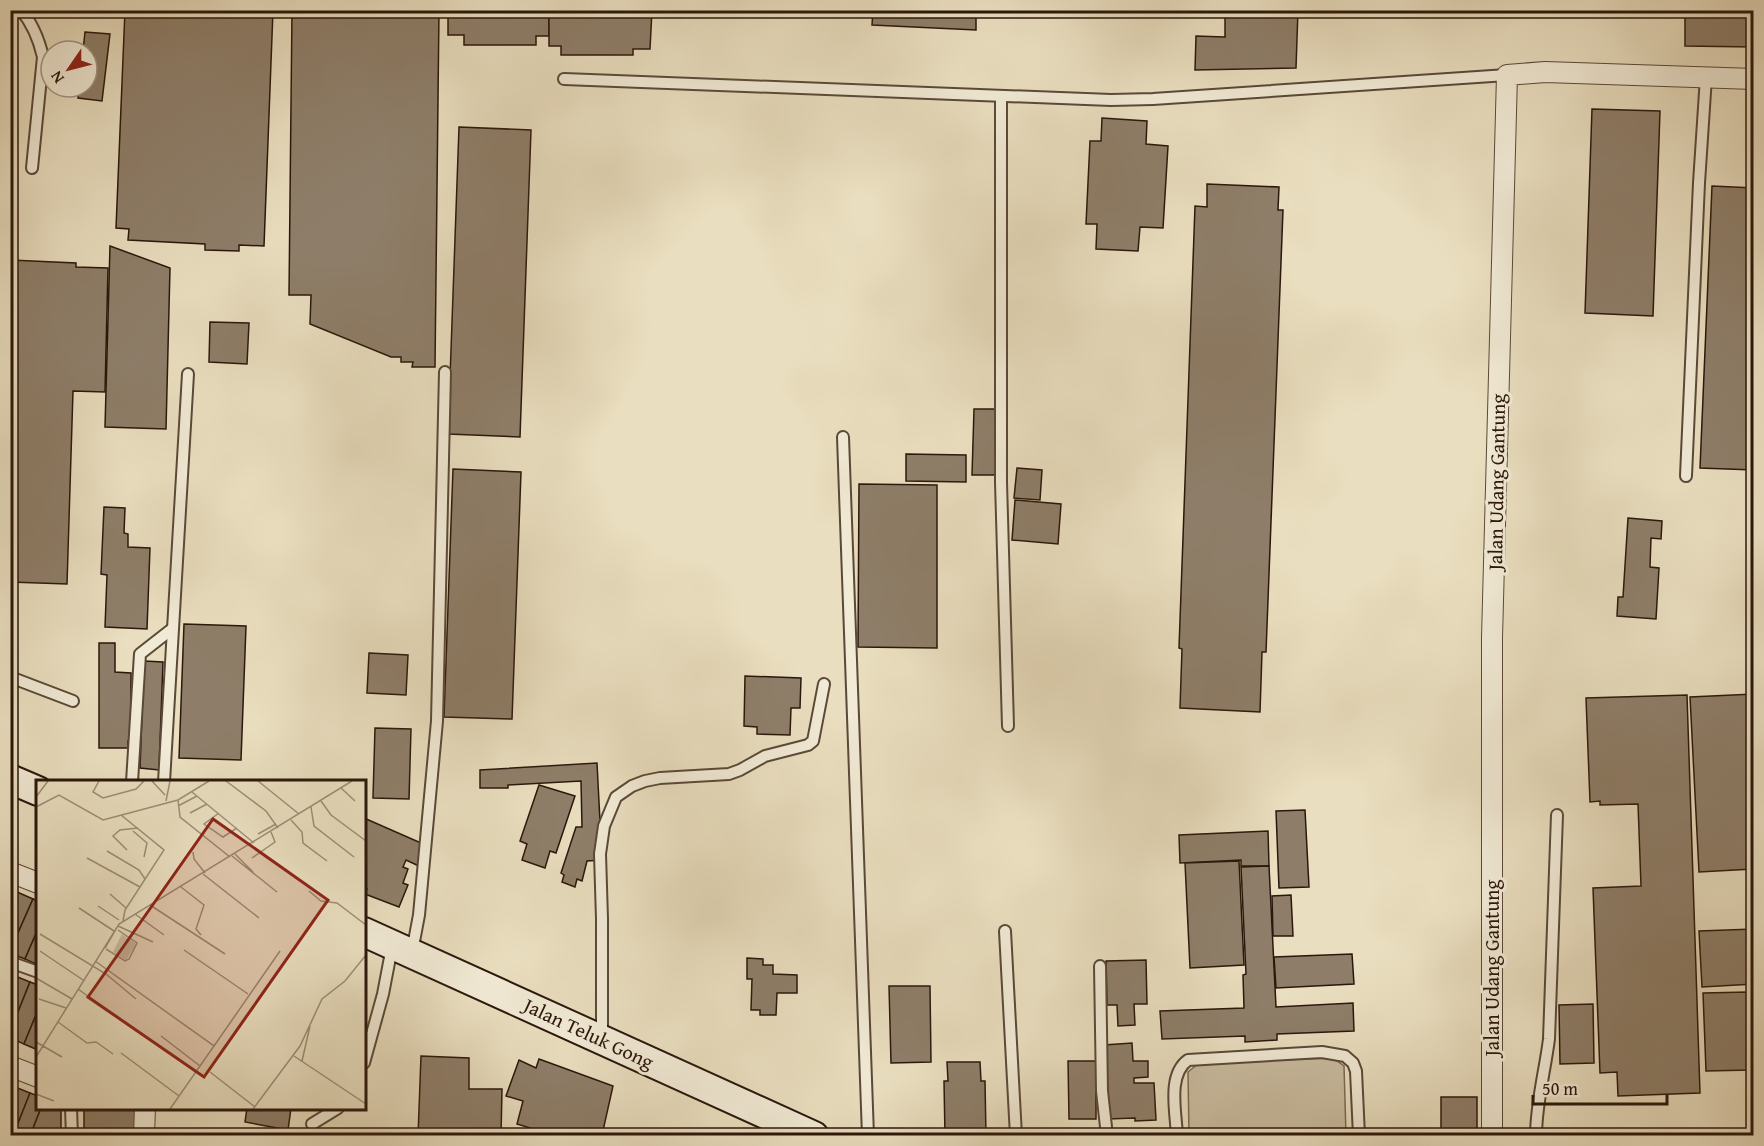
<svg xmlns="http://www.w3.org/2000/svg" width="1764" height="1146" font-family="'Gentium Book Plus',serif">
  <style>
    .green { fill: #c9bca0; stroke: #7a6a56; stroke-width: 1.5 }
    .building { fill: #8e7e69; stroke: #2b170b; stroke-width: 1.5 }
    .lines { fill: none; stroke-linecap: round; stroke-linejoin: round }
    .lane-casing { stroke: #5a4938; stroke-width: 14 }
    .street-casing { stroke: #5a4938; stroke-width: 22 }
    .secondary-casing { stroke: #2b170b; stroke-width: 32 }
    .lane { stroke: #f1ead5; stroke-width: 10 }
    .street { stroke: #f1ead5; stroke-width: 20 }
    .secondary { stroke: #f1ead5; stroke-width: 28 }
    .labels { text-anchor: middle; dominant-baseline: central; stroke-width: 6; stroke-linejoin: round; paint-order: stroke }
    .street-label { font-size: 20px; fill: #2b170b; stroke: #f1ead5 }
    .inset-road { fill: none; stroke: #9d8e77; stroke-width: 1.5 }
    .view { fill: #8f2418; fill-opacity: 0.15; stroke: #8f2418; stroke-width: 3 }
    .inset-edge { fill: none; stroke: #2b170b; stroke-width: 3 }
  </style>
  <rect width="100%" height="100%" fill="#e9debf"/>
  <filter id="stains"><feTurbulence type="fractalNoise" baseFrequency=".00333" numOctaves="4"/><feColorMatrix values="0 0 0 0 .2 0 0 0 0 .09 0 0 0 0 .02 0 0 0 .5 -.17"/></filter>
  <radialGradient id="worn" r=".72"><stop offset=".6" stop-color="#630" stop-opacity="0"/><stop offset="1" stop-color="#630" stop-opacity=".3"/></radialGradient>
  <polygon class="green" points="1333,1058 1344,1066 1346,1135 1189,1135 1188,1072 1199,1063"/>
  <g class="building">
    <polygon points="125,10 273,10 264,246 239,245 239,251 205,250 205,244 128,240 129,229 116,228"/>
    <polygon points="292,10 439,10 435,367 412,367 413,362 401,362 401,357 391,357 310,324 311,295 289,295"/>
    <polygon points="448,10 549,10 549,36 536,36 536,45 464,45 464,35 448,35"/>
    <polygon points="549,10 652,10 650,49 633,49 633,55 561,55 561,46 549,46"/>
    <polygon points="873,10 976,10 976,30 872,25"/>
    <polygon points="1233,10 1298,10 1296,68 1195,70 1196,36 1225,37 1225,15 1233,15"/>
    <polygon points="1685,10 1735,10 1735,14 1754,15 1754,47 1685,46"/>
    <polygon points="85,32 110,34 102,101 78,98 79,87 87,87 87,51 83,51"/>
    <polygon points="1592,109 1660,111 1653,316 1585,313"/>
    <polygon points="1102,118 1147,121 1146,144 1168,146 1163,228 1140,227 1138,251 1096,249 1097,224 1086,224 1090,141 1101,141"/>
    <polygon points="459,127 531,130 520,437 448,434"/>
    <polygon points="1207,184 1279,187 1278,210 1283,210 1266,652 1262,652 1260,712 1180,708 1182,649 1179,648 1195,206 1207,207"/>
    <polygon points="1712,186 1754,188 1754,470 1700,468"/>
    <polygon points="110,246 170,268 166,429 105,427"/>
    <polygon points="10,260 76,263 76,267 108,268 105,392 73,391 67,584 10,582"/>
    <polygon points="210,322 249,323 247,364 209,362"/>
    <polygon points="974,409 996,409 995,475 972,475"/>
    <polygon points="906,454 966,455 966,482 906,481"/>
    <polygon points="1017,468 1042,470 1040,500 1014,498"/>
    <polygon points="453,469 521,472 512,719 444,717"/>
    <polygon points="859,484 937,485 937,648 858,647"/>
    <polygon points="1015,500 1061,504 1058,544 1012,540"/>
    <polygon points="104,507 125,508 124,533 128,534 128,547 150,548 147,629 105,627 107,575 101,574"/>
    <polygon points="1628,518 1662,521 1661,539 1651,538 1650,567 1659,568 1656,619 1617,616 1618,597 1623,597"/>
    <polygon points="184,624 246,626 241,760 179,758"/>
    <polygon points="99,643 115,643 115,672 131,673 131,742 128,741 128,748 99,748"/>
    <polygon points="369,653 408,655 406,695 367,693"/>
    <polygon points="144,661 163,662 159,770 140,768"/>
    <polygon points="745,676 801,678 800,708 791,708 790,735 757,734 757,727 744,726"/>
    <polygon points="1754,694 1753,869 1699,872 1690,697"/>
    <polygon points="1687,695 1700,1093 1618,1096 1617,1072 1600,1073 1593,888 1641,886 1638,804 1600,805 1600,801 1590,802 1586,698"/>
    <polygon points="375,728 411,729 409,799 373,798"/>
    <polygon points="597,763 602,860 587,861 582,881 577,879 575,887 562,882 564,875 561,873 576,827 582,827 581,781 508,785 508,788 480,788 480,770"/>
    <polygon points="539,785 575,796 556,853 550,851 545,868 522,860 527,844 520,841"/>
    <polygon points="1305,810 1309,887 1279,888 1276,811"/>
    <polygon points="364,818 421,843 419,866 406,860 403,867 408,869 403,883 408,885 399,907 365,894 367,889 364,888"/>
    <polygon points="1268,831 1269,866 1241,866 1241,860 1180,863 1179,835"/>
    <polygon points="1239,861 1244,965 1190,968 1185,863"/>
    <polygon points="1269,866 1276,1007 1353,1003 1354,1031 1277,1034 1277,1040 1245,1042 1245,1036 1162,1039 1160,1011 1244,1008 1243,975 1246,974 1241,867"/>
    <polygon points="17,892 33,899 10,951 10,907"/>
    <polygon points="1291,895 1293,936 1273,936 1272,896"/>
    <polygon points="33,899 38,901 38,929 25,959 10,953 10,951"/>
    <polygon points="38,929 38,965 25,959"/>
    <polygon points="1754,929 1754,984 1702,987 1699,931"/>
    <polygon points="1352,954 1354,984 1276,988 1274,957"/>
    <polygon points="747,958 763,959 763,965 773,965 773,974 797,975 797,993 777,993 776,1015 760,1015 760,1010 751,1010 752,979 747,979"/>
    <polygon points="1146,960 1147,1004 1134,1004 1135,1025 1118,1026 1117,1005 1107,1005 1106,961"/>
    <polygon points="15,976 30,982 10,1032 10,987"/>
    <polygon points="30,982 38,985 38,1010 24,1044 10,1038 10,1032"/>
    <polygon points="889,986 930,986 931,1062 891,1063"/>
    <polygon points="1748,992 1751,1070 1706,1071 1703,993"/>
    <polygon points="1593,1004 1594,1063 1560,1064 1559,1005"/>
    <polygon points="38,1010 38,1050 24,1044"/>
    <polygon points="1132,1043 1133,1061 1148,1061 1148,1077 1134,1078 1134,1083 1154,1083 1156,1120 1135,1121 1135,1118 1108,1119 1104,1045"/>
    <polygon points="421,1056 469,1058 469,1089 502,1089 501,1136 418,1136"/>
    <polygon points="539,1059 613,1086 602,1135 620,1136 533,1136 529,1134 530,1128 517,1124 523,1101 506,1096 519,1060 536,1068"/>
    <polygon points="1068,1061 1096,1061 1096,1119 1069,1119"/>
    <polygon points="947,1062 980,1062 981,1081 985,1081 986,1136 945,1136 944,1081 948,1081"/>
    <polygon points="15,1087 30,1093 13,1136 10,1136 10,1098"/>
    <polygon points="30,1093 38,1096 38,1108 41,1108 30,1136 13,1136"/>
    <rect x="1441" y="1097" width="36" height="39"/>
    <polygon points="41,1108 61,1108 61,1136 30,1136"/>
    <rect x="84" y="1108" width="51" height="28"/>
    <polygon points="247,1108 291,1108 288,1130 245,1122"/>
  </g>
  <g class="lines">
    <g class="lane-casing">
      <g id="lane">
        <path d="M21,10C33,24 39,40 43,57L32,168"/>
        <polyline points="564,79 1111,100 1153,99 1507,75"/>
        <polyline points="1001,96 1001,482 1008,726"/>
        <polyline points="843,437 868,1136"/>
        <polyline points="1686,476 1699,183 1706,77"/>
        <polyline points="10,677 73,701"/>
        <polyline points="132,782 140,654 172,629"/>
        <polyline points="164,782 188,374"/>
        <polyline points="1005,931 1016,1136"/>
        <polyline points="412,952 419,915 437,721 445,372"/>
        <polyline points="10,962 38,972"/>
        <polyline points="1100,966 1102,1091 1107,1136"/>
        <polyline points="602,1036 602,919 600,854 604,826 616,797 632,786 645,781 660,778 729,774 740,770 765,756 808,745 813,741 824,684"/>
        <polyline points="364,1063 383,994 392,947"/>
        <polyline points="71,1108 72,1136"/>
        <polyline points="312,1124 338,1108"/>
        <path d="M1177,1136C1176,1112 1167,1075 1188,1060L1322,1052L1345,1056L1353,1063L1356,1071L1359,1136"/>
        <path d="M1536,1136C1536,1103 1545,1071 1549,1039L1557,815"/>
      </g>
    </g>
    <g class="street-casing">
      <g id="street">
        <polyline points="10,872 38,883"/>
        <polyline points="10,1066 38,1077"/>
        <polyline points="144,1136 145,1108"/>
        <polyline points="1492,1136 1492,638 1507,75 1545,72 1754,79"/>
      </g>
    </g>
    <g class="secondary-casing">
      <g id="secondary">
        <polyline points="10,779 38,791"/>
        <polyline points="364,932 814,1136"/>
      </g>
    </g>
    <use href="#lane" class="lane"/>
    <use href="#street" class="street"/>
    <use href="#secondary" class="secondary"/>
  </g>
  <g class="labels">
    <g class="street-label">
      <text transform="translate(1496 482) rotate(-89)">Jalan Udang Gantung</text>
      <text transform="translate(1491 968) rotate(-90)">Jalan Udang Gantung</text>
      <text transform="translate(589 1033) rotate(25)">Jalan Teluk Gong</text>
    </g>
  </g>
  <g transform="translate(36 780)">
    <rect width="330" height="330" fill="#e9debf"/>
    <path d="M86,154L100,164L90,180L77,172Z" fill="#c9bca0"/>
    <path class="inset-road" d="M63,1L57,12L67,18L100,9L108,1M116,1L129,15M190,1L230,31L242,48M222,1L263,34M305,8L319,21M156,12L218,63M0,17L12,1M142,20L144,37L194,77M130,21L134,1M285,21L295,35L330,61M142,26L161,16M0,27L23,15L67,40L142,20L173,1M275,27L278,46L318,77M154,33L171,24M183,33L168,44L187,57L201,48M85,35L128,70L89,130L87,141M255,40L266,52L267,63L291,81M97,51L111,63L108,77M222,54L240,44M91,70L77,56L84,50L102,48M71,71L103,90L109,99M157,72L158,79L169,93M199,74L217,92M196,76L241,112M51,78L104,107M216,78L239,62L235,52M167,94L223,138M145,107L168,125L160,149L165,155M273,111L285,121L301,123L330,145M74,114L90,128M114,125L189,174M62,126L83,140M43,128L78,151M99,134L128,155M82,146L117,162M4,154L70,194L100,219M69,168L80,149M70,169L89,181L93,179L101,163L82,150M148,170L212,214M4,171L47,200M59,181L178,266L134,329M0,198L36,219M42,209L79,236M3,219L30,228M22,242L51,263L60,262L77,274M125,256L164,286M0,262L26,277M178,266L244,171M85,273L143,316M258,276L330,324M0,277L83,144L316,1M266,281L274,246M174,292L219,327M0,314L18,321M217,329L264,266L286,219L309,201L330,175"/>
    <path class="view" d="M177,39L292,120L168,297L52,217Z"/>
    <rect width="330" height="330" class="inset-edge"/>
  </g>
  <rect width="1764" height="1146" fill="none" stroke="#e9debf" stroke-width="36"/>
  <rect x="12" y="12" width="1740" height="1122" fill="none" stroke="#2b170b" stroke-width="3"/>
  <rect x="18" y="18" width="1728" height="1110" fill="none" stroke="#2b170b" stroke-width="1.5"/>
  <g transform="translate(69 69) rotate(235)"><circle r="28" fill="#f1ead5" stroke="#a29684" stroke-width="1.5"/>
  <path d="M0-4.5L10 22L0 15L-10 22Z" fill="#8f2418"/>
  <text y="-9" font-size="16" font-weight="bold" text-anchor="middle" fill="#2b170b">N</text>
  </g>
  <path d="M1533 1095v9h134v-9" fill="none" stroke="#2b170b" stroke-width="3"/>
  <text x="1542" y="1095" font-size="18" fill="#2b170b" stroke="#f1ead5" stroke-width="4.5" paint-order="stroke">50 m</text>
  <rect width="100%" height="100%" filter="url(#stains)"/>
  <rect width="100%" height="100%" fill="url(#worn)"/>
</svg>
